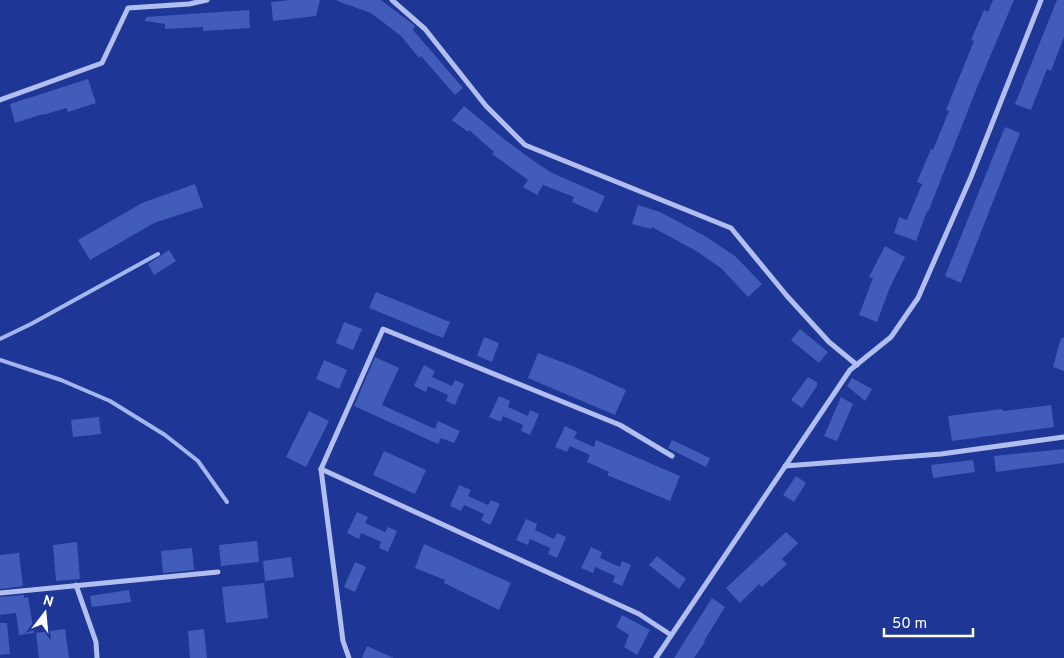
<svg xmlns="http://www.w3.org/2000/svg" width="1064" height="658" font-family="Overpass,sans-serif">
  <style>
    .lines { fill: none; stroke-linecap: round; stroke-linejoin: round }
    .stream { stroke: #a4b6f0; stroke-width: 4 }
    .building { fill: #425cba }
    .minor { stroke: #b1beef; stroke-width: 5 }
  </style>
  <rect width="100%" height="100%" fill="#1e3695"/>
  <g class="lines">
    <g class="stream">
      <polyline points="0,339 31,324 158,254"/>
      <polyline points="0,360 61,380 110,401 165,435 198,461 227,502"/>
    </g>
  </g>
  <g class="building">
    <polygon points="290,0 320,0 316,16 273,21 271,2"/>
    <polygon points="337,0 381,0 415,26 413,30 463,88 455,95 421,56 419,58 401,36 371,13 337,1"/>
    <polygon points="993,0 1014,0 978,85 928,212 927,211 916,241 894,233 899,217 907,220 922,184 917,182 931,149 933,150 949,111 946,110 974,41 971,40 984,10 988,12"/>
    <polygon points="1057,0 1064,0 1064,37 1051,71 1047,69 1031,110 1015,104"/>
    <polygon points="249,10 250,28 203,31 203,27 165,29 165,24 145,21 146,17"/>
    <polygon points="88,79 96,103 68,112 66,108 43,115 43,114 15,123 10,104"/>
    <polygon points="464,106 504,139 538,164 552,173 605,196 597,213 572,202 574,197 543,185 537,195 523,187 528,180 492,154 494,152 469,130 468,132 452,120"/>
    <polygon points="1005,127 1020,133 961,283 945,276"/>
    <polygon points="195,184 203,207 154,223 90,260 78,240 142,203"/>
    <polygon points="638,205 660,212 705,236 735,256 762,284 748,297 722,269 698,252 652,227 651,229 632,224"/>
    <polygon points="885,246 905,257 890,287 877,322 859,315 873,278 869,277"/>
    <polygon points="169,250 176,261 154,275 148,264"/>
    <polygon points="376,292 450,322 443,338 369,308"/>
    <polygon points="344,322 362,329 353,350 336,343"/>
    <polygon points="800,329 828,352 819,363 791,340"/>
    <polygon points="484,337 499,343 492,362 477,356"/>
    <polygon points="1061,338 1064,338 1064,371 1053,367"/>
    <polygon points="538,353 575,367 626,390 615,415 528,378"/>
    <polygon points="375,357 399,368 382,405 435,429 438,421 460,431 454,443 441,438 438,444 354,406"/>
    <polygon points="324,360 347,370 339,389 316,379"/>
    <polygon points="424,365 435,371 432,377 452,386 455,380 464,384 455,405 446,401 448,395 428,386 426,392 414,386"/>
    <polygon points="808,377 817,382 817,386 802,408 791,400"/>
    <polygon points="852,378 872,389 865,401 847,386"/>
    <polygon points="499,396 510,401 508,407 528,416 530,410 539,414 530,435 521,431 523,425 503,416 501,422 489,417"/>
    <polygon points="841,397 853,404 837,441 824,436"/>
    <polygon points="1051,405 1054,427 952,441 948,416 1002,409 1003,411"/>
    <polygon points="309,411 329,421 306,467 286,457"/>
    <polygon points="99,417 101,434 73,437 71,420"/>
    <polygon points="565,426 577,432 574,438 594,447 596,440 680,476 670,501 607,475 609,472 587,462 590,455 570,446 567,452 555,447"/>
    <polygon points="672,440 710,458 706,467 668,448"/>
    <polygon points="1064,449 1064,463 996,472 994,456"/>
    <polygon points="384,451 426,470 415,494 373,475"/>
    <polygon points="973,460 975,472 933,478 931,465"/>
    <polygon points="796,476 806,483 794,502 783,495"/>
    <polygon points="459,485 471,490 468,496 488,505 491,500 500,504 490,525 481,520 484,514 464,505 461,511 450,506"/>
    <polygon points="357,512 368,517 365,523 385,532 388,527 397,531 388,552 379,548 381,542 361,533 359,539 347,533"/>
    <polygon points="526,519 537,524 535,530 554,539 557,533 566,537 557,558 548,554 550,548 530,539 528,545 516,540"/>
    <polygon points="786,532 798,543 782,559 787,564 762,587 759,584 740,603 726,588"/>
    <polygon points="257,541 259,562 221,566 219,545"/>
    <polygon points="77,542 80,579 56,581 53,545"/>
    <polygon points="424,544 511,583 499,610 444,583 445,580 415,568"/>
    <polygon points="591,547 602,552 600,558 620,567 622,561 631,565 622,586 613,582 615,576 595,567 593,573 581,568"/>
    <polygon points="192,548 194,570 163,573 161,551"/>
    <polygon points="19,553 23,586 0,589 0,555"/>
    <polygon points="657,556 686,579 679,589 649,565"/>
    <polygon points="291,557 294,577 265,581 263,561"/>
    <polygon points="355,562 366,567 355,592 344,587"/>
    <polygon points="264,583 268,618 226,623 222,587"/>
    <polygon points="129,590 131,602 92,607 90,596"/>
    <polygon points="24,595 24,598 28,597 34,633 19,635 16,613 0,615 0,597"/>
    <polygon points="712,598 725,607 704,641 705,642 694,658 674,658"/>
    <polygon points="622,615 650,630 637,655 624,647 629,635 616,627"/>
    <polygon points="0,623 7,623 10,654 0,655"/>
    <polygon points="65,629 69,658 39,658 36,633"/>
    <polygon points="204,629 207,658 190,658 188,631"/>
    <polygon points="367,646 394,658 362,658"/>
  </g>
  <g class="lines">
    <g class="minor">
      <polyline points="392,0 425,29 486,106 525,145 731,228 787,296 829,342 857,365"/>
      <polyline points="0,100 102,63 128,8 189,4 207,0"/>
      <polyline points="785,466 941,454 1064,437"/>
      <polyline points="321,469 639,614 671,635"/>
      <polyline points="76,585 96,642 97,658"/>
      <polyline points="0,593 218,572"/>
      <polyline points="349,658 343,641 321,469 383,329 620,425 672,456"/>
      <polyline points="656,658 850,370 891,337 918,298 971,177 1041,0"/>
    </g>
  </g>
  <g transform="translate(45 613) rotate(16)" stroke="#1e3695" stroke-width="4" paint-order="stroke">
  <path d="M0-4L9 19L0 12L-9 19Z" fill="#ffffff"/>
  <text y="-8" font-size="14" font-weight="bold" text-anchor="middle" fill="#ffffff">N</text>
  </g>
  <path d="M884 628v8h89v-8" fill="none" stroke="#ffffff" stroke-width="2.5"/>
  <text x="892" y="628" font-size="15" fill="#ffffff" stroke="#1e3695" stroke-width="4" paint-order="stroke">50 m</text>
</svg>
